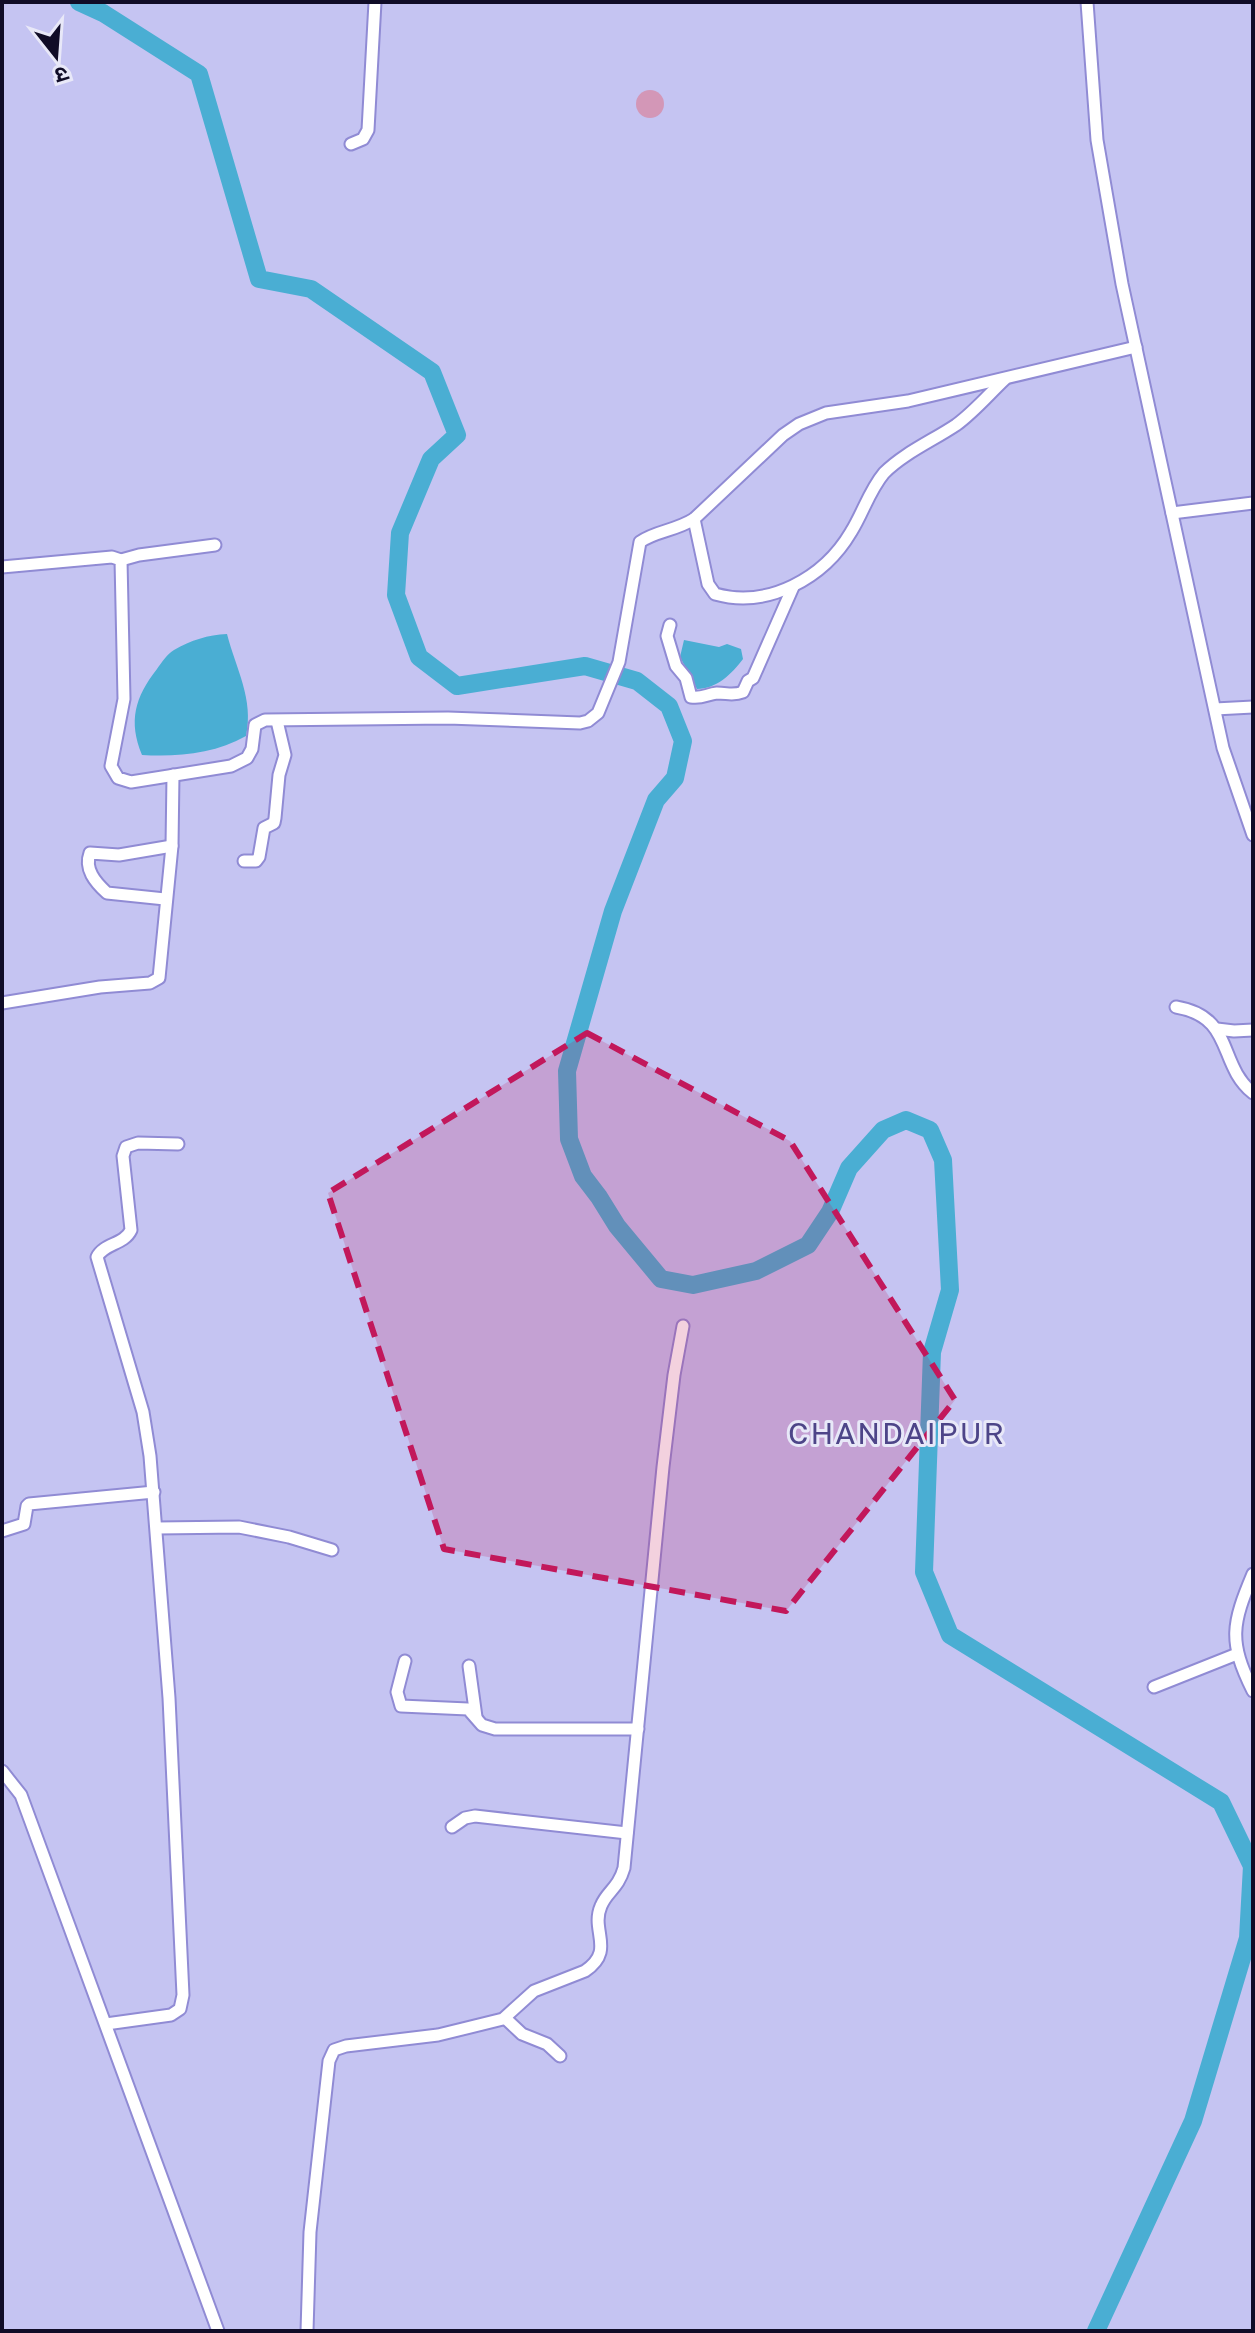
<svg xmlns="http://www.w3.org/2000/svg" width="1255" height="2333" font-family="'Golos Text','Noto Sans Devanagari',sans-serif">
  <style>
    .green { fill: #d397b7 }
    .water { fill: #4aaed3 }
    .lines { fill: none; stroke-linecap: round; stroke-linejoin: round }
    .river { stroke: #4aaed3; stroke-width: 18 }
    .minor-casing { stroke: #908bd4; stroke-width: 15 }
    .minor { stroke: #fff; stroke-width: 11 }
    .marked { fill: #c2185b; fill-opacity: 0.2; stroke: #c2185b; stroke-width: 6; stroke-dasharray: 16 10; stroke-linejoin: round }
    .labels { text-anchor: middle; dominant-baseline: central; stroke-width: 6; stroke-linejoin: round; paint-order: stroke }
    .quarter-label { font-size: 30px; letter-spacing: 2px; fill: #4d4588; stroke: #e8e8f8 }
  </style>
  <rect width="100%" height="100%" fill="#c5c4f2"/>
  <circle class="green" cx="650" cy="104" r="14"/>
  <g class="water">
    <path d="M227,634C236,669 254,699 246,736C215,754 177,757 142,755C128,721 135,697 157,669C162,662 167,654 174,650C191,640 208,635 227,634Z"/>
    <path d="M684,640L719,647L727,644L741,649L743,659C732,674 716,689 697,689L680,657Z"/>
  </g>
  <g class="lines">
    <polyline class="river" points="79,2 103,13 199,74 259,279 311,289 432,372 457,435 431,459 400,533 396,595 419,657 457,686 585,666 637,681 669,706 683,741 675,778 656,800 613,911 567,1071 569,1139 583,1176 599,1197 617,1226 661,1279 693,1285 756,1271 808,1245 830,1212 849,1168 883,1130 906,1120 930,1130 943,1160 950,1290 932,1352 924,1572 950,1635 1221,1802 1252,1866 1248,1938 1193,2121 1096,2331"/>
    <g class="minor-casing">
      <g id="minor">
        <polyline points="1087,2 1097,140 1122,284 1223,748 1253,835"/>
        <polyline points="351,144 363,139 368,130 375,2"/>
        <polyline points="1172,513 1253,503"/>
        <path d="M694,519L708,584L715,594C768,609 824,578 851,532C863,513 869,491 884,473C904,453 932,441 956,425C974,412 989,394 1005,379"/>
        <polyline points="121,560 139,555 215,545"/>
        <path d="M2,567L112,557L121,560L124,699L111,766L118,778L131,782L231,766L247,758L252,749L255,725L265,720L448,718L580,723L588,721L598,713L619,662L640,542C655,531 675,531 694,519L783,435L799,424L826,413L908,401L1136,347"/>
        <path d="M670,625L667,636L676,666L686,678L691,697C702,699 707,694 717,693C728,693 733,696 743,692L748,681L753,678L793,587"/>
        <polyline points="1215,709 1253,707"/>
        <polyline points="244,861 256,861 259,857 264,828 274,823 275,818 279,775 285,755 277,721"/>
        <path d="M165,899L107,893C95,882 84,869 90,853L119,855L172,846"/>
        <polyline points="2,1003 100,987 150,983 159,978 172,846 173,775"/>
        <path d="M1176,1007C1235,1017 1217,1064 1253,1093"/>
        <polyline points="1217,1029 1234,1031 1253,1030"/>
        <polyline points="157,1528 239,1527 289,1537 332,1550"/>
        <polyline points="2,1531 24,1524 27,1506 29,1504 154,1492"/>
        <path d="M1253,1574C1232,1624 1228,1641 1253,1691"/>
        <polyline points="405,1661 397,1692 401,1706 468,1709 482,1725 495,1729 638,1729"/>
        <polyline points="469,1666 476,1717"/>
        <polyline points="1154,1687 1237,1654"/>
        <polyline points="2,1771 21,1795 218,2331"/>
        <polyline points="452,1827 465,1818 475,1816 627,1833"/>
        <polyline points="505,2018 522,2034 547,2044 560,2056"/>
        <path d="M106,2024L171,2015L180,2009L183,1995L169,1698L150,1456L143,1412L97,1257C104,1243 124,1245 131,1230L123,1156L126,1147L138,1143L178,1144"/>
        <path d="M307,2331L310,2232L329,2061L334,2050L346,2046L438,2035L503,2019L534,1991L585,1971C616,1950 590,1931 601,1906C607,1891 618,1889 624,1868L663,1467L674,1375L683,1326"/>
      </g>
    </g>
    <use href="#minor" class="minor"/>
  </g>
  <path class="marked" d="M587,1033L790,1141L955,1400L786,1611L444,1549L328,1193Z"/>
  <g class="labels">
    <g class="quarter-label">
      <text x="897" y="1433">CHANDAIPUR</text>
    </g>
  </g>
  <rect width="1255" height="2333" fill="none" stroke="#100c27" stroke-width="8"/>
  <g transform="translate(56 56) rotate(163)" stroke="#e8e8f8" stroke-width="6" paint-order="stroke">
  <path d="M0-6L14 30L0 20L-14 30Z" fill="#100c27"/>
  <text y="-12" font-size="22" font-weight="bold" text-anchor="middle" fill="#100c27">उ</text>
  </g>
</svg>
